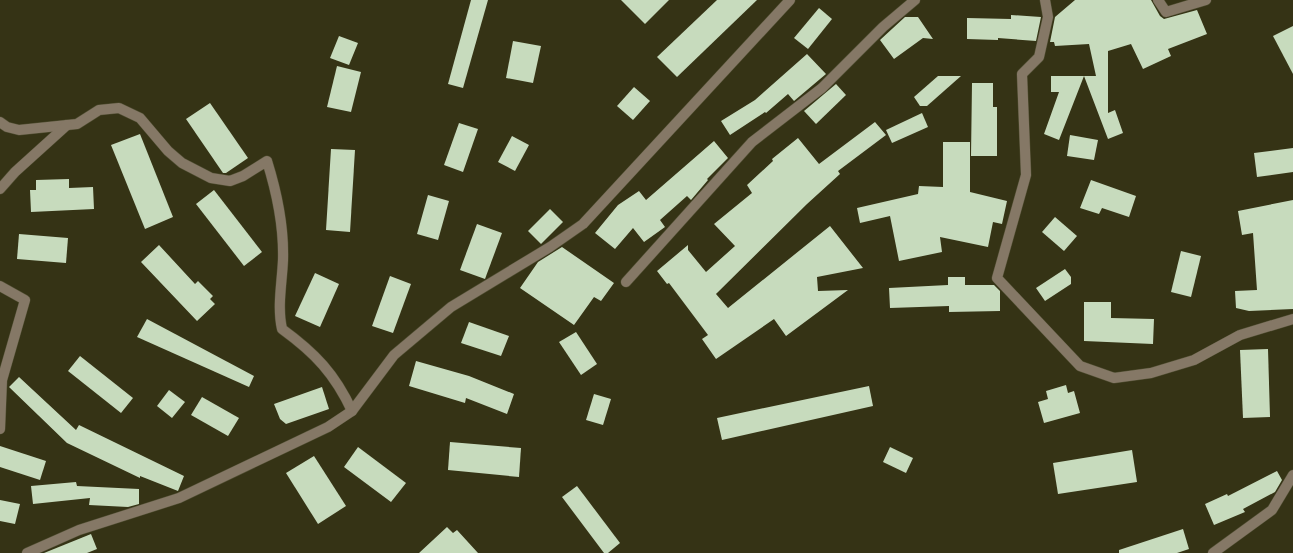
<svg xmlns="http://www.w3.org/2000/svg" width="1293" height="553" font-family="'Noto Serif',serif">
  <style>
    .building { fill: #c7dbbd }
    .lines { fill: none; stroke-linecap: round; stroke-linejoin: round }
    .minor-casing { stroke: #504e32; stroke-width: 11 }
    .minor { stroke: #857866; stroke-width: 10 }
  </style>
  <rect width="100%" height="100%" fill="#353315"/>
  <g class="building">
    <polygon points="471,0 488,0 463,88 448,84"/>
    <polygon points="621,0 669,0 645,24"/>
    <polygon points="717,0 757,0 677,77 657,57"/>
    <polygon points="1075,0 1151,0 1160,16 1164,19 1197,10 1207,34 1168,49 1171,56 1143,69 1131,44 1108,51 1108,113 1115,110 1123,133 1108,139 1084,76 1096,76 1089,44 1055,46 1054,42 1050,42 1055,17"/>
    <polygon points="819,8 832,19 808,49 794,38"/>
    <polygon points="1011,15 1041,17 1036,41 998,38 998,40 967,39 967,18 1011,19"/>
    <polygon points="905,17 918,17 933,39 923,38 894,59 880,40"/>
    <polygon points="1293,26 1293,74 1273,36"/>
    <polygon points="339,36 358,43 349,65 330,58"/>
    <polygon points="513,41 541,46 533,83 506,78"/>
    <polygon points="807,54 826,74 794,101 788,94 766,113 765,112 730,135 721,121 755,100"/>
    <polygon points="337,66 361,72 351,112 327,107"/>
    <polygon points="938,76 961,76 927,106 920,106 914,97"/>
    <polygon points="1051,76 1084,76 1059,140 1044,134 1059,92 1051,92"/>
    <polygon points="972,83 993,83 993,107 997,107 997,156 971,156"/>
    <polygon points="836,84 846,95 816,124 804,111"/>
    <polygon points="634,87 650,101 633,120 617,106"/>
    <polygon points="210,103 248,158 226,173 223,173 186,119"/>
    <polygon points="922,113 928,127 892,143 886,130"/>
    <polygon points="875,122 886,135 838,171 840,174 807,204 716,294 728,308 830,226 863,268 817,277 818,291 848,290 786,336 774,319 716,359 702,339 708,335 669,283 667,284 657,271 688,245 688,250 706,272 735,246 714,224 752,193 747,185 773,161 772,159 798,138 819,164"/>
    <polygon points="459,123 478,129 463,172 444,165"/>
    <polygon points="140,134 173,217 145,229 111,145"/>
    <polygon points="1070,135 1098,140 1094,160 1067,156"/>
    <polygon points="512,136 529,145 515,171 498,162"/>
    <polygon points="714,141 728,158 707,179 708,180 691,200 687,196 660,220 665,227 644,242 633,228 615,249 595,233 618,205 639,191 646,200"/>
    <polygon points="943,142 970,142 970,192 1007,201 1002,224 993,222 988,247 940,237 942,252 899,261 890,216 860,223 857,208 918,194 919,186 943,187"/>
    <polygon points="1293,148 1293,172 1257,177 1254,153"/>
    <polygon points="331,149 355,150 350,232 326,230"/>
    <polygon points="69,179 69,188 93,187 94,209 31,212 30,190 36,190 36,180"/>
    <polygon points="1091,180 1136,196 1129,217 1102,208 1099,214 1080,208"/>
    <polygon points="214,190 262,252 244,266 196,204"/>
    <polygon points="428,195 449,201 438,240 417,234"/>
    <polygon points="1293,200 1293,309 1249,311 1236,308 1235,291 1257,290 1253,233 1242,235 1238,211"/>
    <polygon points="550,209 563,222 541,244 528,231"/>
    <polygon points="1055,217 1077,236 1064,251 1042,232"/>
    <polygon points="477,224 502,233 485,279 460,270"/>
    <polygon points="19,234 68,238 66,263 17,259"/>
    <polygon points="159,245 195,284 198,281 213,296 210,299 215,304 197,321 141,262"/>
    <polygon points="562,247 614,283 601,301 594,297 574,325 520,288 538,262"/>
    <polygon points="1181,251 1201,256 1191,297 1171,292"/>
    <polygon points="1065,269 1071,277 1071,284 1045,301 1036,288"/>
    <polygon points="315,273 339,284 320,327 295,316"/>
    <polygon points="390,276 411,284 393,333 372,326"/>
    <polygon points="948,277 965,277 965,285 994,285 1000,291 1000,311 949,312 949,306 890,308 889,288 948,285"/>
    <polygon points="1084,302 1111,302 1111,318 1154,319 1153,344 1084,341"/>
    <polygon points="147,319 254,376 249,387 137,337"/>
    <polygon points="469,322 509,336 501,356 461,343"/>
    <polygon points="576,332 597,364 581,375 559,342"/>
    <polygon points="1268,349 1270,417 1243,418 1240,350"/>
    <polygon points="80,356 133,398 121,413 68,371"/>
    <polygon points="416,361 469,376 514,394 507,414 466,398 465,403 409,386"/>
    <polygon points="19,377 76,430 79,425 184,476 178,491 140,476 140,478 67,443 9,387"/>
    <polygon points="1066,385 1068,393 1074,391 1080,413 1044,423 1038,402 1048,399 1046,391"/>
    <polygon points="869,386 873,406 722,440 717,418"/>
    <polygon points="322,387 329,409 286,424 280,419 274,404"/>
    <polygon points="169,390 185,402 172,418 157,406"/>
    <polygon points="594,394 611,399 603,425 586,420"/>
    <polygon points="202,397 239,418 228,436 191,415"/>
    <polygon points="450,442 521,448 519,477 448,470"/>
    <polygon points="0,446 46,461 40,480 0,467"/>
    <polygon points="358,447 406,483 391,502 344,467"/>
    <polygon points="890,447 913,458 906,473 883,462"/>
    <polygon points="1132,450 1137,482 1058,494 1053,463"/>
    <polygon points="314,456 346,506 318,524 286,473"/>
    <polygon points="1277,471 1282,480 1275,492 1243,509 1245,512 1214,525 1205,504 1227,494 1228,496"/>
    <polygon points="76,482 77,486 139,489 139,504 128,507 89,505 90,498 33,504 31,486"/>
    <polygon points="577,486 620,543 608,553 604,553 562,497"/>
    <polygon points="0,500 20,504 15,524 0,521"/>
    <polygon points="447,527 453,533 457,530 478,553 419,553"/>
    <polygon points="1183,529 1189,549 1177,553 1119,553 1119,550"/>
    <polygon points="91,534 97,549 87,553 44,553"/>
  </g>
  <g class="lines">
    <g class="minor-casing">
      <g id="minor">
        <polyline points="1045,0 1048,17 1039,57 1022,74 1026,175 997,278 1080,366 1114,378 1151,373 1194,360 1240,335 1293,319"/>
        <polyline points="1158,0 1166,12 1206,0"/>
        <path d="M0,122L7,127L19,130L77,124L99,110L119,108L140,118L168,151L182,163L211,178L230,181L243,176L267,161C277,193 284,226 283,260C282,283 277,307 282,329C315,353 335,374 352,411"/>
        <polyline points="0,189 15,172 67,125"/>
        <polyline points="626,282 752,142 822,88 883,27 915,0"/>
        <polyline points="0,286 25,300 2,380 0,429"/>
        <polyline points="27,553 79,530 179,498 328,427 352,411 394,355 451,307 550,247 583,224 790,0"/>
        <polyline points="1213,553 1272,510 1293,475"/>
      </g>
    </g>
    <use href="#minor" class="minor"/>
  </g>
</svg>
